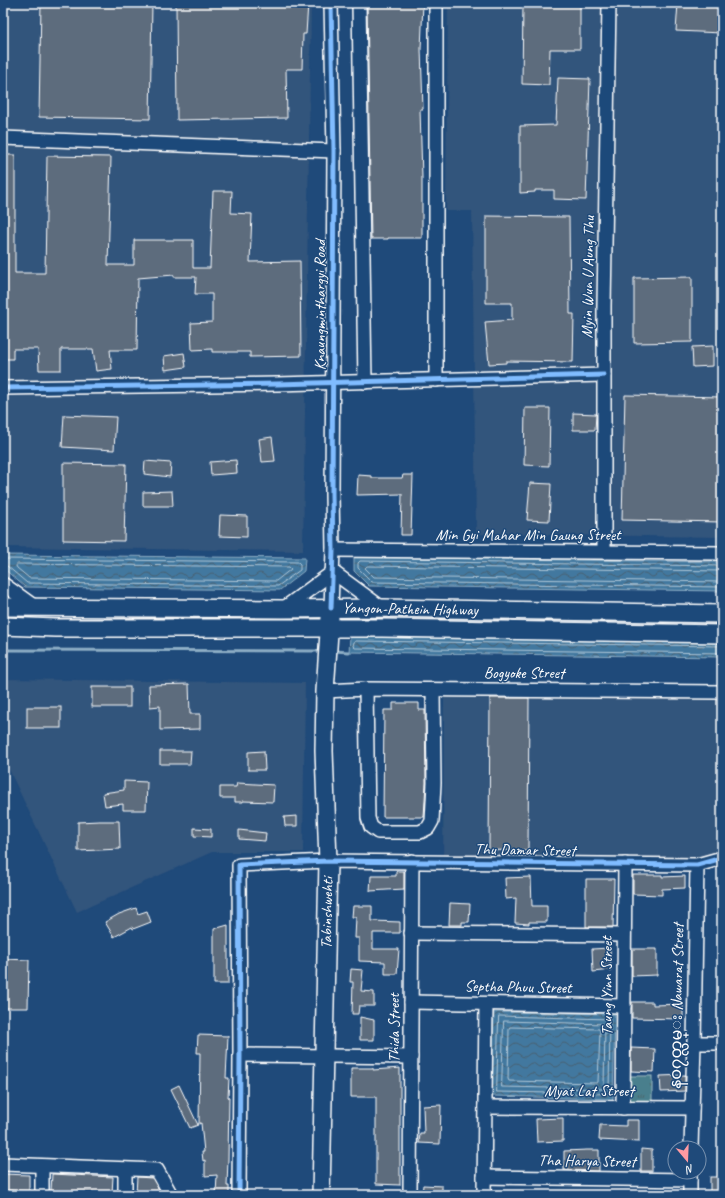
<svg xmlns="http://www.w3.org/2000/svg" width="725" height="1198" font-family="Caveat,'Noto Sans Myanmar',sans-serif">
  <style>
    .built { fill: #32547b }
    .grass { fill: url(#grass-tufts); stroke: #a4bfc6 }
    .water { fill: url(#water-waves); stroke: #8eaec5 }
    .lines { fill: none; stroke-linecap: round; stroke-linejoin: round }
    .shore { stroke: #b3c9d9; stroke-width: 1 }
    .stream { stroke: #8eaec5; stroke-width: 3 }
    .building { fill: #5d6c7d; stroke: #fff }
    .minor-casing { stroke: #fff; stroke-width: 16 }
    .major-casing { stroke: #fff; stroke-width: 20 }
    .minor { stroke: #1f4a7a; stroke-width: 13 }
    .major { stroke: #1f4a7a; stroke-width: 17 }
    .cycleway-casing { stroke: #1f4a7a; stroke-width: 8 }
    .cycleway { stroke: #80bcff; stroke-width: 5 }
    .labels { text-anchor: middle; dominant-baseline: central; stroke-width: 3; stroke-linejoin: round; paint-order: stroke }
    .street-label { font-size: 16px; fill: #fff; stroke: #1f4a7a }
  </style>
  <defs>
    <pattern id="grass-tufts" width="24" height="20" patternUnits="userSpaceOnUse"><rect width="24" height="20" fill="#4a7f8d"/><path d="M3 7l-1-3M5 7V3M7 7l1-3M15 17l-1-3M17 17v-4M19 17l1-3" fill="none" stroke="#4b666c"/></pattern>
    <pattern id="water-waves" width="16" height="10" patternUnits="userSpaceOnUse"><rect width="16" height="10" fill="#42789f"/><path d="M0 5q4-4 8 0t8 0" fill="none" stroke="#486071"/></pattern>
  </defs>
  <rect width="100%" height="100%" fill="#1f4a7a"/>
  <filter id="ink" filterUnits="userSpaceOnUse"><feTurbulence type="fractalNoise" baseFrequency=".025" numOctaves="2"/><feDisplacementMap in="SourceGraphic" scale="8" xChannelSelector="R" yChannelSelector="G"/><feConvolveMatrix kernelMatrix="1 2 1 2 8 2 1 2 1" color-interpolation-filters="sRGB"/></filter>
  <g filter="url(#ink)">
    <g class="built">
      <polygon points="3,3 311,3 303,551 3,547"/>
      <polygon points="448,3 722,3 722,537 476,534 472,211 446,211"/>
      <polygon points="3,679 305,683 303,852 212,852 77,912 3,757"/>
      <polygon points="444,691 722,694 722,866 703,871 443,870"/>
    </g>
    <rect class="grass" x="629" y="1076" width="23" height="26"/>
    <g class="water">
      <polygon points="3,555 305,558 304,571 280,590 25,587 3,568"/>
      <polygon points="354,557 722,562 722,591 369,586 354,571"/>
      <polygon points="350,637 722,642 722,657 349,652"/>
      <polygon points="494,1012 615,1014 613,1099 492,1096"/>
    </g>
    <g class="lines">
      <g class="shore">
        <polyline points="3,559 298,562 300,564 300,570 278,586 27,583 7,566 3,565"/>
        <polygon points="18,564 289,567 291,569 276,581 29,578 17,568 16,566"/>
        <polyline points="722,566 360,561 358,563 358,568 372,582 722,587"/>
        <polyline points="722,571 367,566 365,568 374,577 722,582"/>
        <polyline points="722,646 356,641 354,642 353,646 355,648 722,653"/>
        <polygon points="499,1016 610,1019 609,1094 497,1092"/>
        <polygon points="504,1021 605,1024 604,1089 502,1087"/>
        <polygon points="510,1027 599,1029 600,1031 598,1082 596,1083 509,1081 508,1079 509,1029"/>
      </g>
      <g class="stream">
        <polyline points="3,650 322,651"/>
        <polyline points="333,651 349,652"/>
      </g>
    </g>
    <g class="building">
      <polygon points="41,3 152,3 150,119 39,117"/>
      <polygon points="176,3 308,3 306,34 303,34 302,69 286,69 287,118 177,120"/>
      <polygon points="367,3 423,3 421,49 423,109 420,109 422,178 422,238 388,238 388,239 371,239"/>
      <polygon points="557,3 580,3 580,49 550,49 549,85 522,84 523,4"/>
      <polygon points="678,3 722,5 722,33 676,31"/>
      <polygon points="558,78 590,79 586,200 554,199 554,190 535,190 535,192 520,193 520,126 556,125"/>
      <polygon points="3,155 15,155 15,273 45,273 47,156 111,157 108,265 134,265 134,240 193,240 193,268 210,268 213,191 232,191 231,213 252,214 250,262 300,261 301,356 250,357 250,352 212,352 212,349 192,350 191,323 212,322 212,294 195,294 196,277 174,277 174,275 138,278 137,350 110,350 112,369 96,371 93,349 61,349 61,370 39,370 38,349 13,349 13,359 3,359"/>
      <polygon points="486,216 569,217 570,314 574,314 573,362 506,361 506,363 489,364 485,322 512,320 512,303 486,303"/>
      <polygon points="692,277 692,342 634,343 634,278"/>
      <polygon points="713,346 713,366 693,367 692,347"/>
      <polygon points="184,353 186,367 165,370 164,356"/>
      <polygon points="625,395 722,397 722,522 622,520"/>
      <polygon points="525,408 550,408 549,466 524,465"/>
      <polygon points="573,413 596,414 595,430 573,430"/>
      <polygon points="64,415 116,417 114,450 62,447"/>
      <polygon points="272,437 275,461 262,462 259,439"/>
      <polygon points="236,460 237,473 211,475 210,462"/>
      <polygon points="145,461 171,463 170,477 144,474"/>
      <polygon points="63,463 126,464 124,541 63,540"/>
      <polygon points="358,475 372,476 372,478 402,478 403,475 413,475 411,535 401,535 402,494 357,495"/>
      <polygon points="530,483 551,484 549,521 527,520"/>
      <polygon points="172,491 173,506 143,506 143,492"/>
      <polygon points="220,515 247,516 247,537 219,536"/>
      <polygon points="189,684 190,714 200,714 200,729 160,730 160,706 150,707 149,685"/>
      <rect x="92" y="687" width="38" height="20"/>
      <polygon points="490,698 529,698 528,851 489,850"/>
      <polygon points="393,703 419,703 419,710 425,710 426,783 424,817 383,817 384,710 393,710"/>
      <rect x="27" y="707" width="34" height="21"/>
      <polygon points="160,751 191,751 190,764 160,764"/>
      <polygon points="264,751 265,770 248,770 248,752"/>
      <polygon points="124,781 147,782 146,810 123,810 123,804 105,806 103,793 124,790"/>
      <polygon points="237,783 274,785 273,802 243,801 243,802 235,802 235,798 220,798 220,787 236,787"/>
      <polygon points="297,816 297,826 285,826 284,817"/>
      <polygon points="99,821 119,821 120,849 78,851 78,822"/>
      <polygon points="194,828 211,829 211,837 194,836"/>
      <polygon points="239,830 266,833 265,841 239,839"/>
      <polygon points="396,871 404,871 404,889 370,891 371,876 396,876"/>
      <polygon points="633,875 662,875 662,877 685,876 685,888 662,889 662,895 633,894"/>
      <polygon points="531,877 532,906 547,906 547,922 529,922 529,924 515,923 516,898 506,899 505,878"/>
      <polygon points="586,879 614,879 613,927 586,927"/>
      <polygon points="450,903 470,904 469,922 462,922 462,925 449,925"/>
      <polygon points="353,906 372,906 372,921 373,921 400,922 400,933 373,933 373,949 399,949 397,974 385,974 385,962 359,961 359,938 355,938 356,917 352,917"/>
      <polygon points="136,908 138,914 147,911 151,922 133,929 132,927 114,937 105,922 119,914"/>
      <polygon points="228,925 228,984 214,984 214,929"/>
      <polygon points="610,948 611,970 593,972 592,949"/>
      <polygon points="632,949 657,949 657,975 632,976"/>
      <polygon points="3,959 29,960 28,1008 3,1008"/>
      <polygon points="351,969 363,970 361,991 374,992 374,1006 359,1006 358,1014 352,1014 353,982 350,982"/>
      <polygon points="632,1002 653,1002 653,1005 683,1004 683,1019 632,1018"/>
      <polygon points="360,1017 374,1020 374,1040 360,1040"/>
      <polygon points="198,1035 228,1036 226,1078 229,1078 228,1097 229,1097 228,1159 227,1186 229,1186 229,1195 216,1195 217,1175 205,1176 205,1160 203,1161 202,1152 204,1152 201,1123 199,1124 200,1053 197,1053"/>
      <polygon points="631,1048 655,1049 654,1072 631,1071"/>
      <polygon points="351,1068 373,1068 373,1070 400,1068 400,1185 376,1184 376,1097 351,1097"/>
      <polygon points="685,1075 685,1091 661,1092 660,1076"/>
      <polygon points="179,1085 198,1125 190,1128 171,1089"/>
      <polygon points="441,1105 440,1144 419,1143 420,1133 424,1133 423,1106"/>
      <polygon points="563,1118 563,1141 537,1142 536,1119"/>
      <polygon points="626,1120 639,1120 639,1142 599,1140 600,1125 626,1126"/>
      <polygon points="641,1149 652,1150 652,1171 641,1171"/>
      <polygon points="587,1150 599,1150 599,1171 564,1170 564,1151"/>
      <polygon points="3,1174 29,1175 29,1191 3,1190"/>
      <polygon points="52,1174 113,1177 112,1193 51,1191"/>
      <polygon points="137,1177 152,1178 162,1195 136,1194"/>
      <rect x="710" y="1177" width="12" height="18"/>
      <polygon points="423,1185 442,1186 442,1195 422,1195"/>
    </g>
    <g class="lines">
      <g class="minor-casing">
        <g id="minor">
          <polyline points="359,3 365,382"/>
          <polyline points="3,138 334,151"/>
          <polyline points="436,380 436,3"/>
          <polyline points="3,388 277,384 604,375"/>
          <polyline points="333,550 722,553"/>
          <polyline points="604,552 604,306 609,3"/>
          <polyline points="333,572 382,608"/>
          <polyline points="3,584 35,607"/>
          <polyline points="331,608 333,550 332,494 334,151 331,3"/>
          <polyline points="283,609 333,572"/>
          <polyline points="366,689 368,818 371,827 378,832 420,832 428,828 432,821 434,783 433,690"/>
          <polyline points="325,691 366,689 722,692"/>
          <polyline points="411,933 624,935"/>
          <polyline points="411,1002 624,1006"/>
          <polyline points="694,1043 722,1043"/>
          <polyline points="240,1055 411,1057"/>
          <polyline points="485,1107 692,1108"/>
          <polyline points="623,1108 625,864"/>
          <polyline points="691,1148 694,1043 697,865"/>
          <polyline points="3,1164 157,1170 171,1195"/>
          <polyline points="484,1177 690,1180"/>
          <polyline points="42,1195 42,1166"/>
          <polyline points="125,1195 125,1169"/>
          <polyline points="239,1195 240,1055 239,865 328,861 697,865 722,858"/>
          <polyline points="410,1195 412,861"/>
          <polyline points="484,1195 486,1004"/>
          <polyline points="690,1195 690,1172"/>
        </g>
      </g>
      <g class="major-casing">
        <g id="major">
          <polyline points="3,607 283,609 382,608 722,614"/>
          <polyline points="3,626 56,628 382,628 722,634"/>
          <polyline points="321,1195 328,861 324,751 325,691 330,618"/>
        </g>
      </g>
      <use href="#minor" class="minor"/>
      <use href="#major" class="major"/>
      <g class="cycleway-casing">
        <g id="cycleway">
          <polyline points="3,388 277,384 604,375"/>
          <polyline points="331,608 333,550 332,494 334,151 331,3"/>
          <polyline points="239,1195 240,1055 239,865 328,861 697,865 722,858"/>
        </g>
      </g>
      <use href="#cycleway" class="cycleway"/>
    </g>
  </g>
  <g class="labels">
    <g class="street-label">
      <text transform="translate(588 277) rotate(-89)">Myin Wun U Aung Thu</text>
      <text transform="translate(320 305) rotate(-90)">Knaungminthargyi Road</text>
      <text x="528" y="535">Min Gyi Mahar Min Gaung Street</text>
      <text transform="translate(410 609) rotate(1)">Yangon-Pathein Highway</text>
      <text x="524" y="673">Bogyoke Street</text>
      <text transform="translate(525 850) rotate(1)">Thu Damar Street</text>
      <text transform="translate(327 913) rotate(-89)">Tabinshwehti</text>
      <text transform="translate(607 986) rotate(-90)">Taung Yinn Street</text>
      <text transform="translate(518 987) rotate(1)">Septha Phuu Street</text>
      <text transform="translate(677 1006) rotate(-89)">နဝ၇တ္လမ္း Nawarat Street</text>
      <text transform="translate(394 1028) rotate(-90)">Thida Street</text>
      <text x="589" y="1091">Myat Lat Street</text>
      <text transform="translate(587 1161) rotate(1)">Tha Harya Street</text>
    </g>
  </g>
  <rect width="725" height="1198" fill="none" stroke="#1f4a7a" stroke-width="16"/>
  <rect x="8" y="8" width="709" height="1182" fill="none" stroke="#fff" stroke-width="1.5" filter="url(#ink)"/>
  <g transform="translate(687 1160) rotate(161)"><circle r="19" fill="#1f4a7a" stroke="#7992af"/>
  <path d="M0-3L7 15L0 10L-7 15Z" fill="#ff9aa2"/>
  <text y="-6" font-size="11" font-weight="bold" text-anchor="middle" fill="#ffffff">N</text>
  </g>
</svg>
